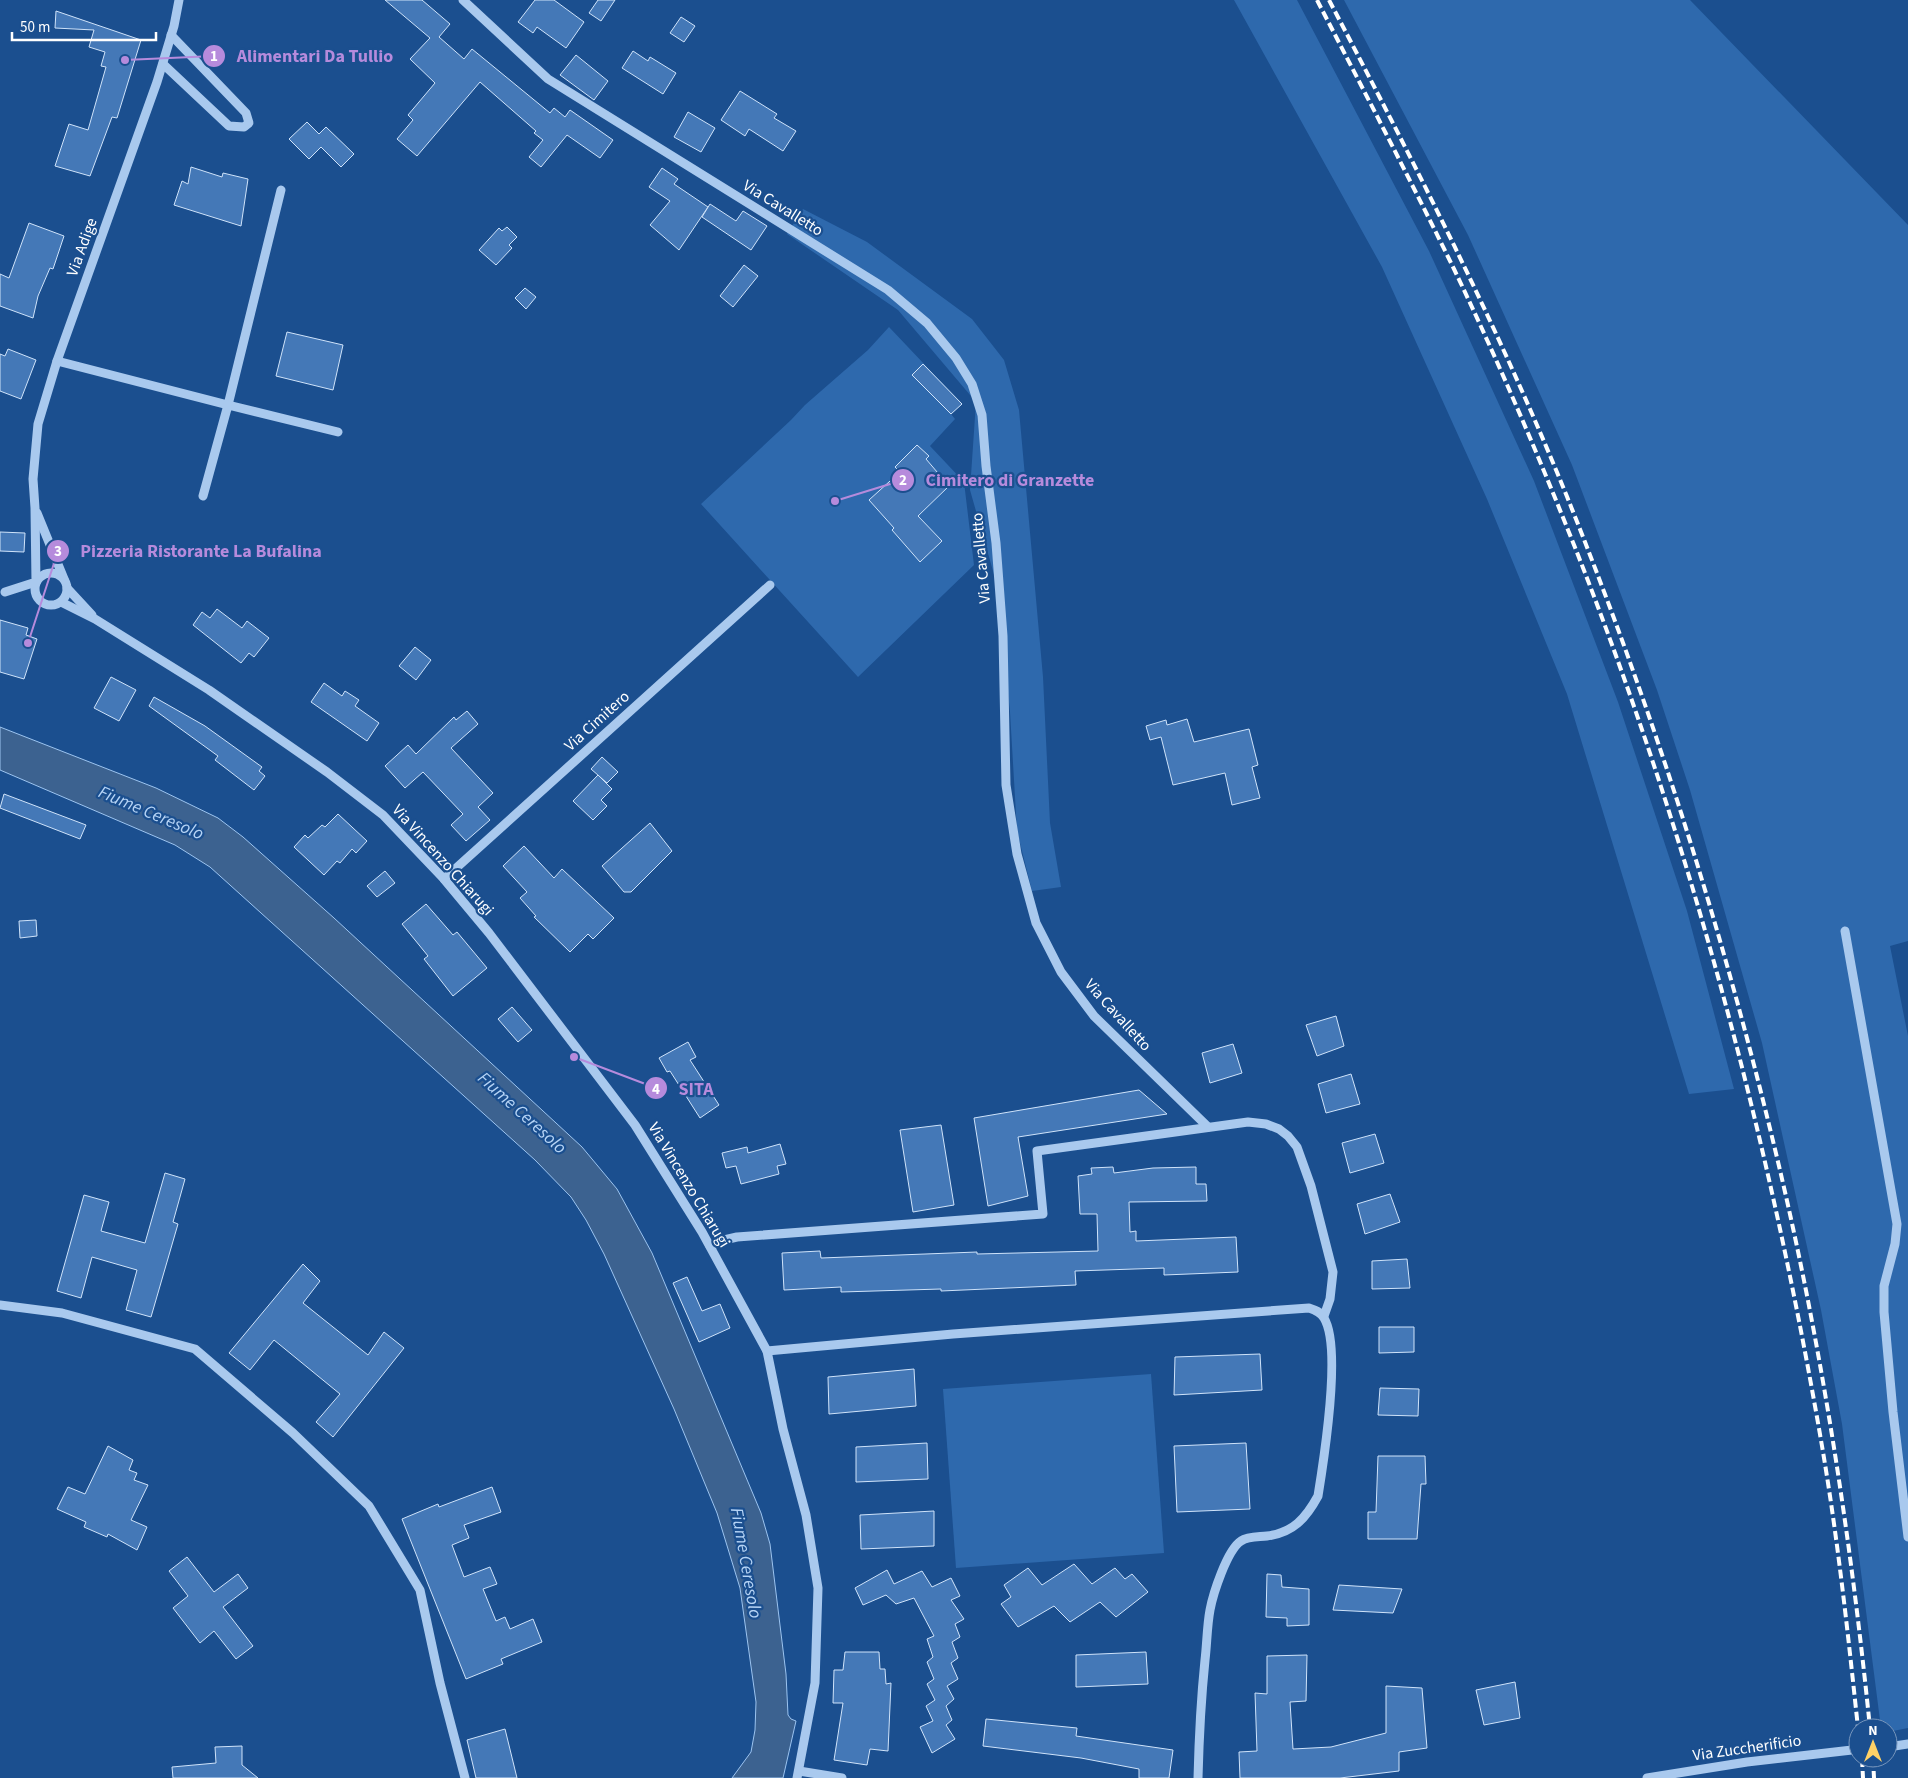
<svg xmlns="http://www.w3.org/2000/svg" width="1908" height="1778" font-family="'Source Sans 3',sans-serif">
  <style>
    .green { fill: #2e69ad }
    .water { fill: #3c6290; stroke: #9cc4f0 }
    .building { fill: #4478b7; stroke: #cfe3fa }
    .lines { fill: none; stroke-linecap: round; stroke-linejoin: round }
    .minor { stroke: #a9c9ee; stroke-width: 9 }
    .rail { stroke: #fff; stroke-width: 4; stroke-dasharray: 9 4; stroke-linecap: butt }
    .labels { text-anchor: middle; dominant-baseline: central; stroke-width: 4.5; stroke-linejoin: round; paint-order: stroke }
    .street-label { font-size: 16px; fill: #fff; stroke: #1b4f8f }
    .water-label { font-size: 18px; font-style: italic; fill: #b5d3f5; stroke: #1b4f8f }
    .leader { fill: none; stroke: #b68bdc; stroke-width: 2 }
    .callout-dot { fill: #b68bdc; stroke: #1b4f8f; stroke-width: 2 }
    .mark-label { font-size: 15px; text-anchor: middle; font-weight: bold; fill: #fff }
    .callout-label { font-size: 18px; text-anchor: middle; font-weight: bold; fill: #b68bdc; stroke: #1b4f8f; stroke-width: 4.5; stroke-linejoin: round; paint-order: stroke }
  </style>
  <rect width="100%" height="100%" fill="#1b4f8f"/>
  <g class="green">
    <polygon points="1234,0 1297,0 1429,251 1534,481 1618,702 1687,911 1734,1089 1689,1094 1567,694 1487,499 1382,267"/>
    <polygon points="1344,0 1690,0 1908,225 1908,941 1890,946 1908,1036 1908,1728 1888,1732 1888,1728 1881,1728 1842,1424 1821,1310 1762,1043 1690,790 1657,690 1572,465 1468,235"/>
    <polygon points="803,209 867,242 972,319 1004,360 1019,410 1043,677 1050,823 1061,887 1032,891 1017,831 1010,712 997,585 970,490 976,402 898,310 787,234"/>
    <polygon points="889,327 962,404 951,414 955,419 930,446 964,482 974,565 858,677 701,504 791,420 805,405 868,350"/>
    <polygon points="1151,1374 1164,1553 956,1568 943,1389"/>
  </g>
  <polygon class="water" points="0,727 156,788 218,818 243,837 334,918 582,1147 617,1189 652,1253 761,1513 770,1544 786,1674 788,1715 791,1719 796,1721 783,1778 732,1778 751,1752 755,1730 756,1702 740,1588 717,1513 674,1409 604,1254 586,1220 571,1197 535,1160 210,867 175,845 0,770"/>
  <g class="building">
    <polygon points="385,0 422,0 450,24 439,37 464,59 472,49 550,113 554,108 565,117 570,110 613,140 600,158 567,135 541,167 529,157 543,140 534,133 536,131 480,82 417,156 397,139 413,120 408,115 435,83 410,59 430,38"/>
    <polygon points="535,0 554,0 584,22 566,48 537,27 533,33 518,22"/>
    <polygon points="598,0 615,0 601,21 589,13"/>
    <polygon points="56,11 141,40 117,118 112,117 90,176 55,166 69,124 88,130 106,67 101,66 105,52 89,47 94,30 55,28"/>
    <polygon points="681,17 695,26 684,42 670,33"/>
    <polygon points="633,51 648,61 650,57 676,73 663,94 622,68"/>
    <polygon points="576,55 608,81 594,100 560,75"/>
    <polygon points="740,91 777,114 774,118 796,131 783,151 749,129 745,136 721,120"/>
    <polygon points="688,112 715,128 701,152 674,137"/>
    <polygon points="307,122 319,134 326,127 354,154 341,167 321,147 309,159 289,139"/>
    <polygon points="191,167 222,177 223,173 248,179 241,226 174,205 182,181 188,184"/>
    <polygon points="662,168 678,179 674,184 708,207 679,250 650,225 670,201 649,187"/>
    <polygon points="710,204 736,221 743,211 767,226 751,250 702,217"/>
    <polygon points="29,223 64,236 53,269 50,268 38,296 33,318 0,306 0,274 9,278"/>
    <polygon points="507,227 517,237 509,245 512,248 496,265 479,250 499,228 502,231"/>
    <polygon points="744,265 758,276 733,307 720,296"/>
    <polygon points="525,288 536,297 526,309 515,298"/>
    <polygon points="287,332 343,345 333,390 276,376"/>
    <polygon points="8,349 36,360 21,399 0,391 0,354 5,356"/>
    <polygon points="923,364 962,404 951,414 912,375"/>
    <polygon points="917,445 929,456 926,459 949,486 918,516 942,541 920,562 892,530 894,528 869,500 900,472 895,467"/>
    <polygon points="0,532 25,533 24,552 0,551"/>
    <polygon points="217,609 242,628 247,621 269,638 254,657 249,653 241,663 193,625 202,612 210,618"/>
    <polygon points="0,620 28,628 26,635 37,639 24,679 0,672"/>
    <polygon points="415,647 431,660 416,680 399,666"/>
    <polygon points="111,677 136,690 119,721 94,708"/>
    <polygon points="324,683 342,696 345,691 359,700 355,706 379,723 367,741 311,702"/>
    <polygon points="154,697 205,726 262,767 259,771 265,776 254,790 215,760 218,756 149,706"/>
    <polygon points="467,711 478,724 451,748 493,793 478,807 490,820 466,841 451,825 463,814 423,772 405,788 385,766 408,745 416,754 454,717 456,720"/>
    <polygon points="1187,719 1194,742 1249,729 1258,765 1252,767 1260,798 1232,805 1225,773 1173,785 1161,737 1150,740 1146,726 1166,720 1167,725"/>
    <polygon points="602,757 618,772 607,783 591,769"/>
    <polygon points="598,775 612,789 601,800 607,806 593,820 573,801"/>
    <polygon points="4,794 86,825 80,839 0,808"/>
    <polygon points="338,814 367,841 356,853 352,849 340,863 337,861 324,875 294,847 305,835 308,838 322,825 325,827"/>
    <polygon points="650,823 672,851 631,892 624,892 602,866"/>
    <polygon points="524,846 554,878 562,869 614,918 593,939 588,934 570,952 534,917 536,916 520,898 527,892 503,866"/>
    <polygon points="385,871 395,883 377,897 367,886"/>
    <polygon points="426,904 453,935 457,932 487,968 453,996 424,959 428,956 402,924"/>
    <polygon points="36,920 37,936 20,938 19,921"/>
    <polygon points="512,1007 532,1030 518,1042 498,1019"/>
    <polygon points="1336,1016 1344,1046 1317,1056 1306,1025"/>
    <polygon points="688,1042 696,1057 690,1060 719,1105 700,1118 670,1071 667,1072 659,1058"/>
    <polygon points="1233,1044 1242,1073 1210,1083 1202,1053"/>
    <polygon points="1351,1074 1360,1104 1326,1113 1318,1084"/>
    <polygon points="1139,1090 1167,1114 1018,1137 1028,1196 988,1206 974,1118"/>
    <polygon points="941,1125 954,1205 913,1212 900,1130"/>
    <polygon points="1375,1134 1384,1163 1350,1173 1342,1143"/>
    <polygon points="780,1144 786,1164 777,1166 779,1174 741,1184 736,1166 726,1168 722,1153 747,1147 748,1153"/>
    <polygon points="1113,1167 1114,1173 1153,1168 1196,1167 1196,1184 1206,1184 1207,1201 1129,1202 1130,1232 1136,1231 1136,1241 1236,1237 1238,1272 1164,1275 1164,1268 1075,1271 1076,1285 941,1291 941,1289 841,1292 841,1287 784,1290 782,1253 820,1251 821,1258 977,1252 977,1254 1098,1251 1097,1214 1080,1214 1078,1176 1092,1174 1091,1168"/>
    <polygon points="165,1173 185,1179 173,1222 178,1224 151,1317 126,1310 137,1270 92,1257 81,1298 57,1291 84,1195 109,1202 101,1231 145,1243"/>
    <polygon points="1390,1194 1400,1222 1365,1234 1357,1204"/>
    <polygon points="1407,1259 1410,1288 1372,1289 1372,1261"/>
    <polygon points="303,1264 320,1281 303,1303 368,1355 384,1332 404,1348 333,1437 316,1422 340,1394 274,1340 250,1370 229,1353"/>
    <polygon points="687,1277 702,1311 720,1304 730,1328 699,1342 673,1283"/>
    <polygon points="1379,1327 1414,1327 1414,1352 1379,1353"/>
    <polygon points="1260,1354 1262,1390 1174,1395 1175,1357"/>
    <polygon points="914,1369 916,1406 829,1414 828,1377"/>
    <polygon points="1380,1388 1419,1389 1418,1416 1378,1415"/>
    <polygon points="927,1443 928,1479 856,1482 856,1447"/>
    <polygon points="1246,1443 1250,1509 1177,1512 1174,1446"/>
    <polygon points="108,1446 133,1460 129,1470 137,1473 134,1480 148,1485 131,1520 147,1527 137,1550 108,1534 107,1537 84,1527 86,1522 57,1509 68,1487 85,1494"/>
    <polygon points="1378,1456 1425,1456 1426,1484 1421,1484 1417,1539 1368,1539 1368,1512 1376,1512"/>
    <polygon points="492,1487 501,1512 464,1525 469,1538 452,1545 464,1577 490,1567 497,1584 483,1589 496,1621 505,1617 510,1629 533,1619 542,1642 501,1659 503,1664 466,1679 402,1519 438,1504 439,1507"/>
    <polygon points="934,1511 934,1546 861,1549 860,1515"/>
    <polygon points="187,1557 214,1592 238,1574 248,1588 223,1607 253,1646 236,1659 214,1631 200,1643 173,1608 188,1596 169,1571"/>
    <polygon points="1074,1564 1092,1584 1115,1568 1125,1579 1132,1574 1148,1592 1116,1617 1100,1602 1070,1622 1054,1606 1018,1627 1001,1604 1011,1597 1004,1585 1028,1568 1042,1585"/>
    <polygon points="887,1570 894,1584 922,1571 932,1587 951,1578 960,1596 951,1600 964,1619 955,1624 960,1637 952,1642 958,1658 951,1663 958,1679 947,1686 954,1699 946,1706 952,1720 946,1725 955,1739 932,1753 920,1727 933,1721 926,1706 935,1700 927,1684 934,1679 927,1662 933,1657 927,1639 934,1636 914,1598 896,1604 886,1595 863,1605 855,1588"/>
    <polygon points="1267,1574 1281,1575 1282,1587 1309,1589 1309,1625 1287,1626 1287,1618 1266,1617"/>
    <polygon points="1339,1585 1402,1589 1393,1613 1333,1610"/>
    <polygon points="845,1652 879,1652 880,1669 885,1669 886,1684 891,1683 888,1751 870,1749 867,1765 834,1760 843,1703 833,1703 834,1670 843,1670"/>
    <polygon points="1146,1652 1148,1684 1076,1687 1076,1655"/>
    <polygon points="1307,1655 1306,1701 1290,1702 1293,1749 1331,1747 1386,1733 1386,1686 1422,1688 1427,1748 1399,1752 1399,1771 1340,1778 1240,1778 1239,1752 1257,1751 1255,1693 1267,1694 1267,1656"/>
    <polygon points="1515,1682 1520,1718 1484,1725 1476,1690"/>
    <polygon points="986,1719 1077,1728 1076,1736 1173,1750 1169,1778 1139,1778 1139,1769 1081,1758 983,1746"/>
    <polygon points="505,1729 517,1778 476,1778 467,1740"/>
    <polygon points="242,1746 242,1765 258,1778 173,1778 172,1767 216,1763 215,1747"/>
  </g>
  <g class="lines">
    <g class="minor">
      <polyline points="463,0 548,79 888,290 927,323 956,358 972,384 982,415 986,466 996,543 1003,636 1006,785 1017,854 1036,923 1061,972 1094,1016 1208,1127"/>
      <polyline points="163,64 229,126 244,127 249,123 246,113 171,35"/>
      <polyline points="57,361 228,405 281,190"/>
      <polyline points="203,496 228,405 338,432"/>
      <polyline points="37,513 64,579"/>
      <circle cx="51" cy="589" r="16"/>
      <polyline points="67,588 92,615"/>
      <polyline points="5,592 36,582 35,508 33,479 38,424 57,361 157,82 174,26 179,0"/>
      <polyline points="61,602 95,619 209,690 327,772 383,815 444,879 489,933 635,1125 702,1232 767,1351 783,1429 806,1515 818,1588 815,1683 797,1778"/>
      <polyline points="444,879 770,585"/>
      <polyline points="1845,931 1897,1224 1895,1244 1884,1286 1884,1312 1893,1412 1908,1537"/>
      <polyline points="710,1246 724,1240 737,1237 1043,1214 1037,1151 1248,1122 1266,1124 1279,1129 1288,1136 1297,1147 1311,1186 1333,1272 1330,1299 1324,1316"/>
      <polyline points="0,1305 62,1313 195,1349 293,1433 369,1506 420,1590 440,1683 465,1778"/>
      <path d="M767,1351L953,1334L1309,1308C1315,1310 1321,1312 1324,1318C1342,1347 1324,1459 1318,1496C1306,1518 1293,1533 1267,1536C1258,1537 1248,1536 1241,1541C1227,1550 1213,1594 1210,1610C1207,1626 1207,1643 1205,1660C1201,1699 1199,1738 1198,1778"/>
      <polyline points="1888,1747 1908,1744"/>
      <polyline points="799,1771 842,1778"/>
      <polyline points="1647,1778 1747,1762 1852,1750"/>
    </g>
    <g class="rail">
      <path d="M1317,0C1363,89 1410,179 1454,269C1499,363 1540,459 1578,555C1691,843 1770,1142 1822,1446C1838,1540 1848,1634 1858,1728"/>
      <path d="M1329,0C1424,181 1517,364 1590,555C1664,746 1725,942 1773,1141C1820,1334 1850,1531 1870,1728"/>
      <polyline points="1862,1758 1863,1778"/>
      <polyline points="1873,1758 1874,1778"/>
    </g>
  </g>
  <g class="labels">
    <g class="street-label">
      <text transform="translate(783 208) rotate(32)">Via Cavalletto</text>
      <text transform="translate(82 247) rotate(-70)">Via Adige</text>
      <text transform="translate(981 558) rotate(-95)">Via Cavalletto</text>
      <text transform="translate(597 721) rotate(-42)">Via Cimitero</text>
      <text transform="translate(443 860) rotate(48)">Via Vincenzo Chiarugi</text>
      <text transform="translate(1118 1015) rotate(48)">Via Cavalletto</text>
      <text transform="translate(689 1185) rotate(59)">Via Vincenzo Chiarugi</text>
      <text transform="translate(1747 1748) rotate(-8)">Via Zuccherificio</text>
    </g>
    <g class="water-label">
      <text transform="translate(151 813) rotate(23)">Fiume Ceresolo</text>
      <text transform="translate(522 1113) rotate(42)">Fiume Ceresolo</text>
      <text transform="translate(746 1563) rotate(80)">Fiume Ceresolo</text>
    </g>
  </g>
  <path class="leader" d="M125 60L214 56M835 501L903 480M28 643L58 551M574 1057L656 1088"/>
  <g class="callout-dot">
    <circle cx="125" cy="60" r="5"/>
    <circle cx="835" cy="501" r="5"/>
    <circle cx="28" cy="643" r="5"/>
    <circle cx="574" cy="1057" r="5"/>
    <circle cx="214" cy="56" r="12"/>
    <circle cx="903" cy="480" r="12"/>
    <circle cx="58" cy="551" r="12"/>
    <circle cx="656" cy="1088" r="12"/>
  </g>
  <g class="mark-label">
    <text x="214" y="61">1</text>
    <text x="903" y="485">2</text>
    <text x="58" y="556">3</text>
    <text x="656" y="1094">4</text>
  </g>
  <g class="callout-label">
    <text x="315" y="62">Alimentari Da Tullio</text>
    <text x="1010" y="486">Cimitero di Granzette</text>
    <text x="201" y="557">Pizzeria Ristorante La Bufalina</text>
    <text x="696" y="1095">SITA</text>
  </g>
  <g transform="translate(1873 1743)"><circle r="24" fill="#1b4f8f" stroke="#7695bc"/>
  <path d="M0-4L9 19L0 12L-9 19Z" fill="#ffd166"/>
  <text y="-8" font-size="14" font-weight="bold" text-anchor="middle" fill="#ffffff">N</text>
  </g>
  <path d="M12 32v8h144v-8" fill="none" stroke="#ffffff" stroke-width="2.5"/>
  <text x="20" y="32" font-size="15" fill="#ffffff" stroke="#1b4f8f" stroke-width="4" paint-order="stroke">50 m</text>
</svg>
